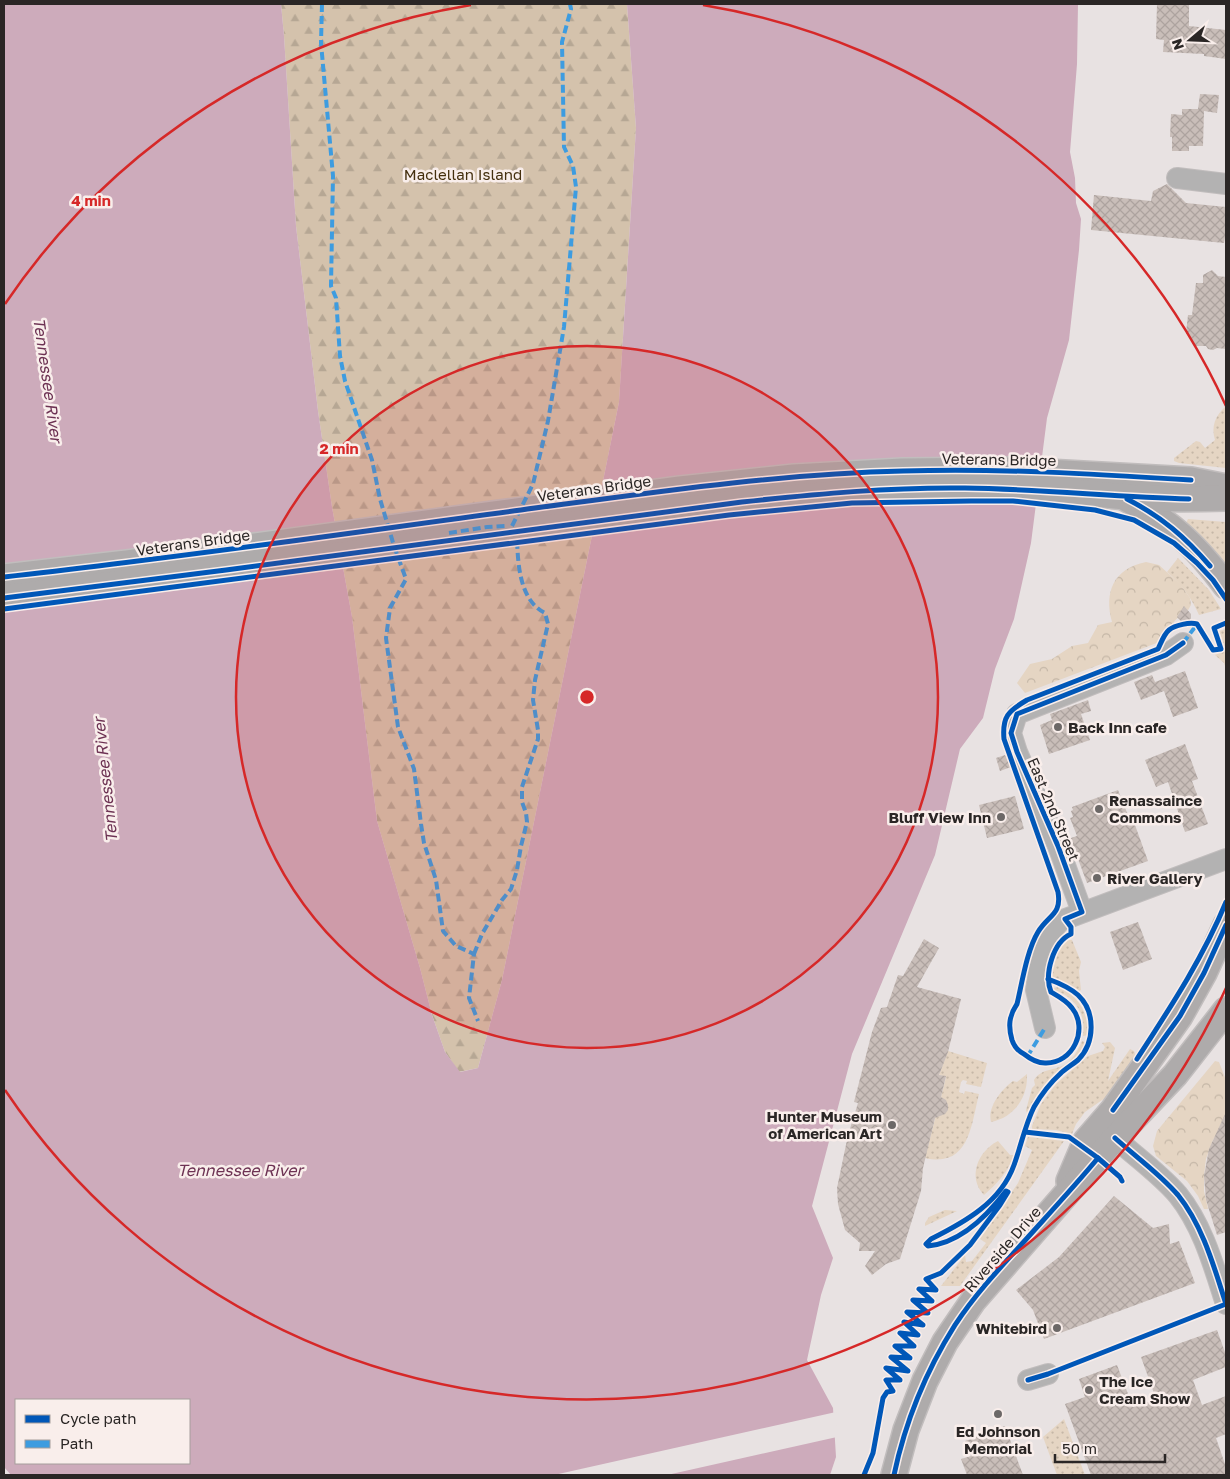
<svg xmlns="http://www.w3.org/2000/svg" width="1230" height="1479" font-family="'Golos Text',sans-serif">
  <style>
    .grass { fill: url(#grass-dots) }
    .forest { fill: url(#forest-firs) }
    .park { fill: url(#park-crowns) }
    .water { fill: #cdabbb; fill-rule: evenodd }
    .pier { fill: #e8e2e2 }
    .building { fill: url(#building-cross-hatch) }
    .lines { fill: none; stroke-linecap: round; stroke-linejoin: round }
    .minor-casing { stroke: #c1bdbd; stroke-width: 22 }
    .major-casing { stroke: #c1bdbd; stroke-width: 28 }
    .minor { stroke: #b3b2b2; stroke-width: 20 }
    .major { stroke: #aeabab; stroke-width: 25 }
    .quiet { stroke: #3d9ce0; stroke-width: 4; stroke-dasharray: 8 4; stroke-linecap: butt }
    .cycleway-casing { stroke: #f9eeeb; stroke-width: 8 }
    .cycleway { stroke: #0057b8; stroke-width: 5 }
    .ring { fill: none; stroke: #d62828; stroke-width: 2.5 }
    .poi-dot { fill: #6c6867; stroke: #f9eeeb; stroke-width: 2 }
    .labels { text-anchor: middle; dominant-baseline: central; stroke-width: 5; stroke-linejoin: round; paint-order: stroke }
    .park-label { font-size: 15px; fill: #442f0e; stroke: #f9eeeb }
    .street-label { font-size: 15px; fill: #2a2625; stroke: #f9eeeb }
    .poi-label { font-size: 15px; font-weight: bold; fill: #2a2625; stroke: #f9eeeb; text-anchor: start }
    .water-label { font-size: 16px; font-style: italic; fill: #6d3253; stroke: #f9eeeb }
    .centre { fill: #d62828; stroke: #f9eeeb; stroke-width: 2.5 }
    .ring-label { font-size: 15px; text-anchor: middle; font-weight: bold; fill: #d62828; stroke: #f9eeeb; stroke-width: 5; stroke-linejoin: round; paint-order: stroke }
  </style>
  <defs>
    <pattern id="grass-dots" width="8" height="8" patternUnits="userSpaceOnUse" patternTransform="scale(1.25)"><rect width="8" height="8" fill="#e5d5c3"/><path d="M2 2h.1M6 6h.1" fill="none" stroke="#c5b7a7" stroke-width="1.8" stroke-linecap="round"/></pattern>
    <pattern id="forest-firs" width="22" height="20" patternUnits="userSpaceOnUse" patternTransform="scale(1.25)"><rect width="22" height="20" fill="#d4c2ac"/><path d="M5 1l3.5 6h-7zM16 11l3.5 6h-7z" fill="#b6a794"/></pattern>
    <pattern id="park-crowns" width="20" height="18" patternUnits="userSpaceOnUse" patternTransform="scale(1.25)"><rect width="20" height="18" fill="#e5d5c3"/><path d="M2 6a3 3 0 1 1 6 0M12 15a3 3 0 1 1 6 0" fill="none" stroke="#c5b7a7"/></pattern>
    <pattern id="building-cross-hatch" width="8" height="8" patternUnits="userSpaceOnUse" patternTransform="scale(1.25)"><rect width="8" height="8" fill="#c9beb9"/><path d="M0 0l8 8M0 8l8-8" fill="none" stroke="#ada39f"/></pattern>
  </defs>
  <rect width="100%" height="100%" fill="#e8e2e2"/>
  <g class="grass">
    <path d="M1226,406V468L1179,463L1174,461V458L1196,441L1200,442L1205,448L1215,440C1211,426 1215,416 1226,406Z"/>
    <polygon points="1188,519 1226,522 1226,572 1199,538 1200,535 1186,523"/>
    <path d="M1178,558L1209,590L1221,609L1199,615C1191,597 1182,585 1167,572Z"/>
    <polygon points="1226,629 1226,669 1224,663 1215,655 1226,650 1219,631"/>
    <polygon points="1068,940 1072,940 1081,962 1079,971 1081,990 1078,992 1072,987 1051,976 1060,943"/>
    <path d="M1058,987C1079,995 1088,1013 1088,1035L1083,1036C1086,1014 1076,997 1054,990V988Z"/>
    <path d="M1082,1041L1085,1042C1078,1061 1065,1065 1051,1079C1038,1093 1032,1109 1025,1126L1022,1127L1027,1113L1026,1110L1032,1088L1035,1085L1034,1080C1041,1069 1051,1071 1062,1066C1072,1061 1078,1051 1082,1041Z"/>
    <polygon points="1110,1042 1115,1048 1108,1081 1130,1049 1134,1051 1137,1059 1117,1094 1105,1098 1085,1112 1076,1124 1072,1134 1056,1130 1032,1129 1032,1126 1041,1104 1056,1084 1088,1056 1103,1051 1105,1047 1102,1043"/>
    <path d="M948,1051L987,1063L981,1087L966,1084L967,1081L963,1080L961,1082L959,1092L964,1094L965,1091L979,1094C971,1126 969,1168 925,1158L936,1115L948,1110C948,1103 946,1101 941,1097L946,1077L939,1075Z"/>
    <path d="M1027,1074C1028,1098 1014,1117 991,1122C987,1107 1002,1089 1013,1081L1017,1082Z"/>
    <polygon points="1028,1137 1064,1141 960,1286 941,1286 965,1255 966,1262 972,1261 986,1243 980,1239 1018,1183 1032,1150 1025,1146"/>
    <path d="M998,1141L1010,1155H1014C1007,1173 998,1183 984,1195C967,1177 978,1151 998,1141Z"/>
    <polygon points="945,1210 957,1211 925,1226 925,1223 929,1217"/>
    <polygon points="1064,1419 1085,1475 1057,1475 1043,1437"/>
  </g>
  <polygon class="forest" points="281,4 627,4 636,128 619,402 502,980 478,1068 459,1072 445,1052 432,1015 420,968 377,821 352,617 332,507 318,411 296,226 284,36"/>
  <g class="park">
    <path d="M1146,562L1159,565L1180,584L1190,598L1191,605L1187,612C1176,616 1167,630 1162,641L1025,693L1017,683L1030,664L1052,659L1072,646L1088,643L1098,625L1112,622C1104,592 1113,569 1146,562Z"/>
    <polygon points="1215,1061 1219,1062 1226,1080 1226,1118 1213,1140 1206,1159 1204,1176 1204,1191 1208,1209 1204,1209 1198,1196 1187,1181 1156,1156 1153,1146 1157,1131"/>
  </g>
  <path class="water" d="M4,4H281L284,36L296,226L318,411L332,507L352,617L377,821L420,968L432,1015L445,1052L460,1072L478,1068L502,980L619,402L636,128L627,4H1078L1077,64L1070,152L1075,178L1076,203L1081,219L1079,250L1069,340L1047,418L1031,543L1014,619L995,669L983,718L960,749L935,855L852,1054L812,1206L833,1258L821,1295L807,1360L833,1408L836,1457L830,1475H11L4,1467ZM16,1400H189V1463H16Z"/>
  <polygon class="pier" points="836,1412 837,1437 667,1475 554,1475"/>
  <g class="building">
    <polygon points="1157,4 1189,4 1189,26 1226,30 1226,59 1204,56 1204,54 1163,52 1164,40 1156,39"/>
    <polygon points="1200,94 1219,95 1217,113 1204,111 1203,146 1189,146 1189,151 1172,151 1172,137 1170,137 1171,114 1182,115 1182,109 1198,109"/>
    <polygon points="1167,184 1186,203 1226,207 1226,232 1224,243 1091,230 1094,195 1151,201 1153,191"/>
    <polygon points="1212,270 1218,276 1226,277 1226,349 1217,348 1213,350 1208,349 1206,346 1195,346 1186,333 1188,315 1192,315 1196,283 1203,283 1203,275"/>
    <polygon points="1184,606 1191,614 1191,618 1188,622 1183,623 1177,617"/>
    <polygon points="1185,671 1198,708 1173,717 1164,691 1141,700 1134,682 1152,675 1155,682"/>
    <polygon points="1088,700 1091,711 1081,714 1090,740 1049,754 1040,725 1052,720 1050,714"/>
    <polygon points="1185,744 1198,779 1192,781 1208,824 1185,832 1168,782 1156,787 1145,760"/>
    <polygon points="1005,755 1011,767 1000,771 996,758"/>
    <polygon points="1118,790 1128,815 1131,814 1148,861 1087,883 1075,851 1073,852 1068,839 1077,836 1070,818 1073,817 1071,811 1073,810 1072,807"/>
    <polygon points="1015,796 1024,829 987,838 979,805"/>
    <polygon points="1138,922 1152,959 1123,970 1110,932"/>
    <polygon points="924,939 939,948 917,987 961,999 948,1052 939,1075 946,1076 941,1097 946,1100 948,1105 948,1110 945,1114 935,1118 923,1168 921,1191 900,1259 886,1264 872,1275 865,1266 875,1251 859,1251 860,1243 845,1230 838,1204 837,1188 848,1135 858,1103 854,1102 872,1032 881,1008 887,1007 898,975 903,976"/>
    <polygon points="1226,1112 1226,1232 1217,1235 1206,1200 1204,1176 1209,1149"/>
    <polygon points="1114,1196 1153,1228 1169,1224 1170,1244 1179,1241 1195,1283 1044,1339 1033,1310 1016,1290 1059,1257"/>
    <polygon points="1217,1330 1226,1355 1226,1367 1193,1380 1202,1405 1226,1396 1226,1434 1216,1438 1226,1467 1226,1475 1091,1475 1065,1404 1085,1397 1079,1379 1117,1365 1133,1407 1156,1399 1141,1357"/>
    <polygon points="1005,1426 1023,1475 967,1475 961,1459 971,1456 965,1441"/>
  </g>
  <g class="lines">
    <g class="minor-casing">
      <g id="minor">
        <polyline points="1177,178 1226,184"/>
        <polyline points="1082,912 1058,846 1017,752 1011,733 1017,714 1166,655 1183,643"/>
        <polyline points="1045,1028 1036,990 1041,954 1048,936 1060,921 1226,859"/>
        <path d="M1115,1138C1136,1157 1160,1174 1178,1195C1203,1226 1214,1267 1226,1304"/>
        <polyline points="1028,1380 1048,1374"/>
      </g>
    </g>
    <g class="major-casing">
      <g id="major">
        <path d="M1127,499C1170,521 1197,547 1226,586"/>
        <polyline points="4,577 127,563 680,489 794,477 902,471 1011,470 1191,480 1226,487"/>
        <path d="M4,598L226,570L742,502C843,492 943,485 1044,490C1076,491 1107,496 1139,498C1168,499 1197,499 1226,498"/>
        <polyline points="1069,1181 1086,1141 1113,1110 1180,1016 1204,973 1226,925"/>
        <polyline points="894,1475 906,1430 925,1381 945,1342 973,1301 1115,1138 1175,1075 1226,1010"/>
      </g>
    </g>
    <use href="#minor" class="minor"/>
    <use href="#major" class="major"/>
    <g class="quiet">
      <polyline points="322,4 321,43 333,176 331,286 336,298 340,356 345,381 372,460 380,499 394,546 406,579 390,608 386,638 398,727 414,769 421,824 424,843 436,880 443,931 456,946 474,954 469,998 478,1021"/>
      <polyline points="512,526 533,484 548,421 564,327 576,187 573,166 564,147 562,42 571,9 570,4"/>
      <polyline points="449,533 487,527 506,526"/>
      <polyline points="1183,643 1198,623"/>
      <path d="M474,954L482,934L502,900L511,889L517,870L521,846L527,822L526,813L522,802V787L538,739V730L533,700L535,680L548,624L545,613C519,600 518,563 517,539"/>
      <polyline points="1027,1057 1045,1028"/>
    </g>
    <g class="cycleway-casing">
      <g id="cycleway">
        <path d="M1127,499C1162,517 1185,537 1210,566"/>
        <path d="M4,577C177,558 349,533 521,510C648,493 775,474 903,471C999,468 1095,474 1191,480"/>
        <path d="M4,598L226,570L742,502C816,494 890,487 965,488C1040,489 1115,497 1189,499"/>
        <polyline points="4,609 729,515 852,503 971,501 1013,501 1095,510 1134,520 1174,543 1197,563 1213,580 1226,599"/>
        <path d="M1183,643L1166,655L1017,714L1011,733L1017,752L1058,846L1082,912L1065,919L1071,927V934C1053,942 1044,974 1051,992C1058,996 1067,1001 1072,1008C1089,1029 1073,1064 1045,1063C1037,1063 1029,1058 1024,1054C1018,1051 1014,1046 1012,1040C1008,1026 1009,1016 1017,1004C1022,983 1027,950 1038,932C1048,915 1062,915 1058,892L1004,739C1002,717 1008,711 1027,700L1158,649C1161,643 1164,634 1169,630C1175,625 1190,622 1197,624L1213,650L1221,649L1214,628L1226,623"/>
        <path d="M1137,1059C1170,1008 1203,958 1226,902"/>
        <polyline points="1113,1110 1180,1016 1204,973 1226,925"/>
        <polyline points="1025,1132 1069,1137 1098,1158 1120,1177 1122,1181"/>
        <path d="M1115,1138C1136,1157 1160,1174 1178,1195C1203,1226 1214,1267 1226,1304"/>
        <polyline points="1028,1380 1048,1374 1226,1304"/>
        <path d="M864,1475L873,1453L883,1398L887,1392L893,1391L886,1380H900L886,1368L908,1371L891,1357L910,1358L895,1346H914L900,1333L918,1335L904,1322L923,1325L907,1312L928,1313L913,1300L932,1301L919,1289L936,1290L926,1279L941,1273L970,1245L1000,1205L1008,1192L1006,1191C987,1216 960,1243 928,1246L926,1244L931,1239C965,1222 1001,1202 1014,1165C1021,1146 1025,1125 1034,1107C1041,1095 1050,1083 1060,1074C1065,1069 1072,1065 1078,1060C1095,1043 1096,1012 1078,995C1069,987 1059,983 1048,979"/>
        <path d="M894,1475C905,1423 926,1371 955,1325C974,1296 997,1271 1020,1246C1046,1217 1073,1188 1098,1158"/>
      </g>
    </g>
    <use href="#cycleway" class="cycleway"/>
  </g>
  <circle cx="587" cy="697" r="351" fill="#d62828" fill-opacity=".12"/>
  <g class="ring">
    <circle cx="587" cy="697" r="351"/>
    <path d="M1226 988A702 702 0 0 1 5 1090M5 304A702 702 0 0 1 471 5M703 5A702 702 0 0 1 1226 406"/>
  </g>
  <g class="poi-dot">
    <circle cx="1058" cy="727" r="5"/>
    <circle cx="1099" cy="809" r="5"/>
    <circle cx="1001" cy="817" r="5"/>
    <circle cx="1097" cy="878" r="5"/>
    <circle cx="892" cy="1125" r="5"/>
    <circle cx="1057" cy="1328" r="5"/>
    <circle cx="1089" cy="1390" r="5"/>
    <circle cx="998" cy="1414" r="5"/>
  </g>
  <g class="labels">
    <g class="park-label">
      <text x="463" y="174">Maclellan Island</text>
    </g>
    <g class="street-label">
      <text transform="translate(999 459) rotate(1)">Veterans Bridge</text>
      <text transform="translate(594 488) rotate(-8)">Veterans Bridge</text>
      <text transform="translate(193 542) rotate(-8)">Veterans Bridge</text>
      <text transform="translate(1054 809) rotate(67)">East 2nd Street</text>
      <text transform="translate(1002 1249) rotate(-49)">Riverside Drive</text>
    </g>
    <g class="poi-label">
      <text x="1068" y="727">Back Inn cafe</text>
      <text x="1109" y="800">Renassaince<tspan x="1109" dy="17">Commons</tspan></text>
      <text x="991" y="817" text-anchor="end">Bluff View Inn</text>
      <text x="1107" y="878">River Gallery</text>
      <text x="882" y="1116" text-anchor="end">Hunter Museum<tspan x="882" dy="17">of American Art</tspan></text>
      <text x="1047" y="1328" text-anchor="end">Whitebird</text>
      <text x="1099" y="1381">The Ice<tspan x="1099" dy="17">Cream Show</tspan></text>
      <text x="998" y="1431" text-anchor="middle">Ed Johnson<tspan x="998" dy="17">Memorial</tspan></text>
    </g>
    <g class="water-label">
      <text transform="translate(48 380) rotate(82)">Tennessee River</text>
      <text transform="translate(105 780) rotate(-96)">Tennessee River</text>
      <text x="240" y="1170">Tennessee River</text>
    </g>
  </g>
  <circle cx="587" cy="697" r="8" class="centre"/>
  <g class="ring-label">
    <text x="91" y="206">4 min</text>
    <text x="339" y="454">2 min</text>
  </g>
  <rect width="1230" height="1479" fill="none" stroke="#2a2625" stroke-width="10"/>
  <rect x="15" y="1399" width="175" height="65" fill="#f9eeeb" stroke="#a69e9c"/>
  <rect x="25" y="1415" width="25" height="8" fill="#0057b8" stroke="#a69e9c"/>
  <text x="60" y="1424" font-size="15" fill="#2a2625">Cycle path</text>
  <rect x="25" y="1440" width="25" height="8" fill="#3d9ce0" stroke="#a69e9c"/>
  <text x="60" y="1449" font-size="15" fill="#2a2625">Path</text>
  <g transform="translate(1190 40) rotate(251)" stroke="#f9eeeb" stroke-width="4" paint-order="stroke">
  <path d="M0-4L9 19L0 12L-9 19Z" fill="#2a2625"/>
  <text y="-8" font-size="14" font-weight="bold" text-anchor="middle" fill="#2a2625">N</text>
  </g>
  <path d="M1055 1454v8h110v-8" fill="none" stroke="#2a2625" stroke-width="2.5"/>
  <text x="1062" y="1454" font-size="15" fill="#2a2625" stroke="#f9eeeb" stroke-width="4" paint-order="stroke">50 m</text>
</svg>
